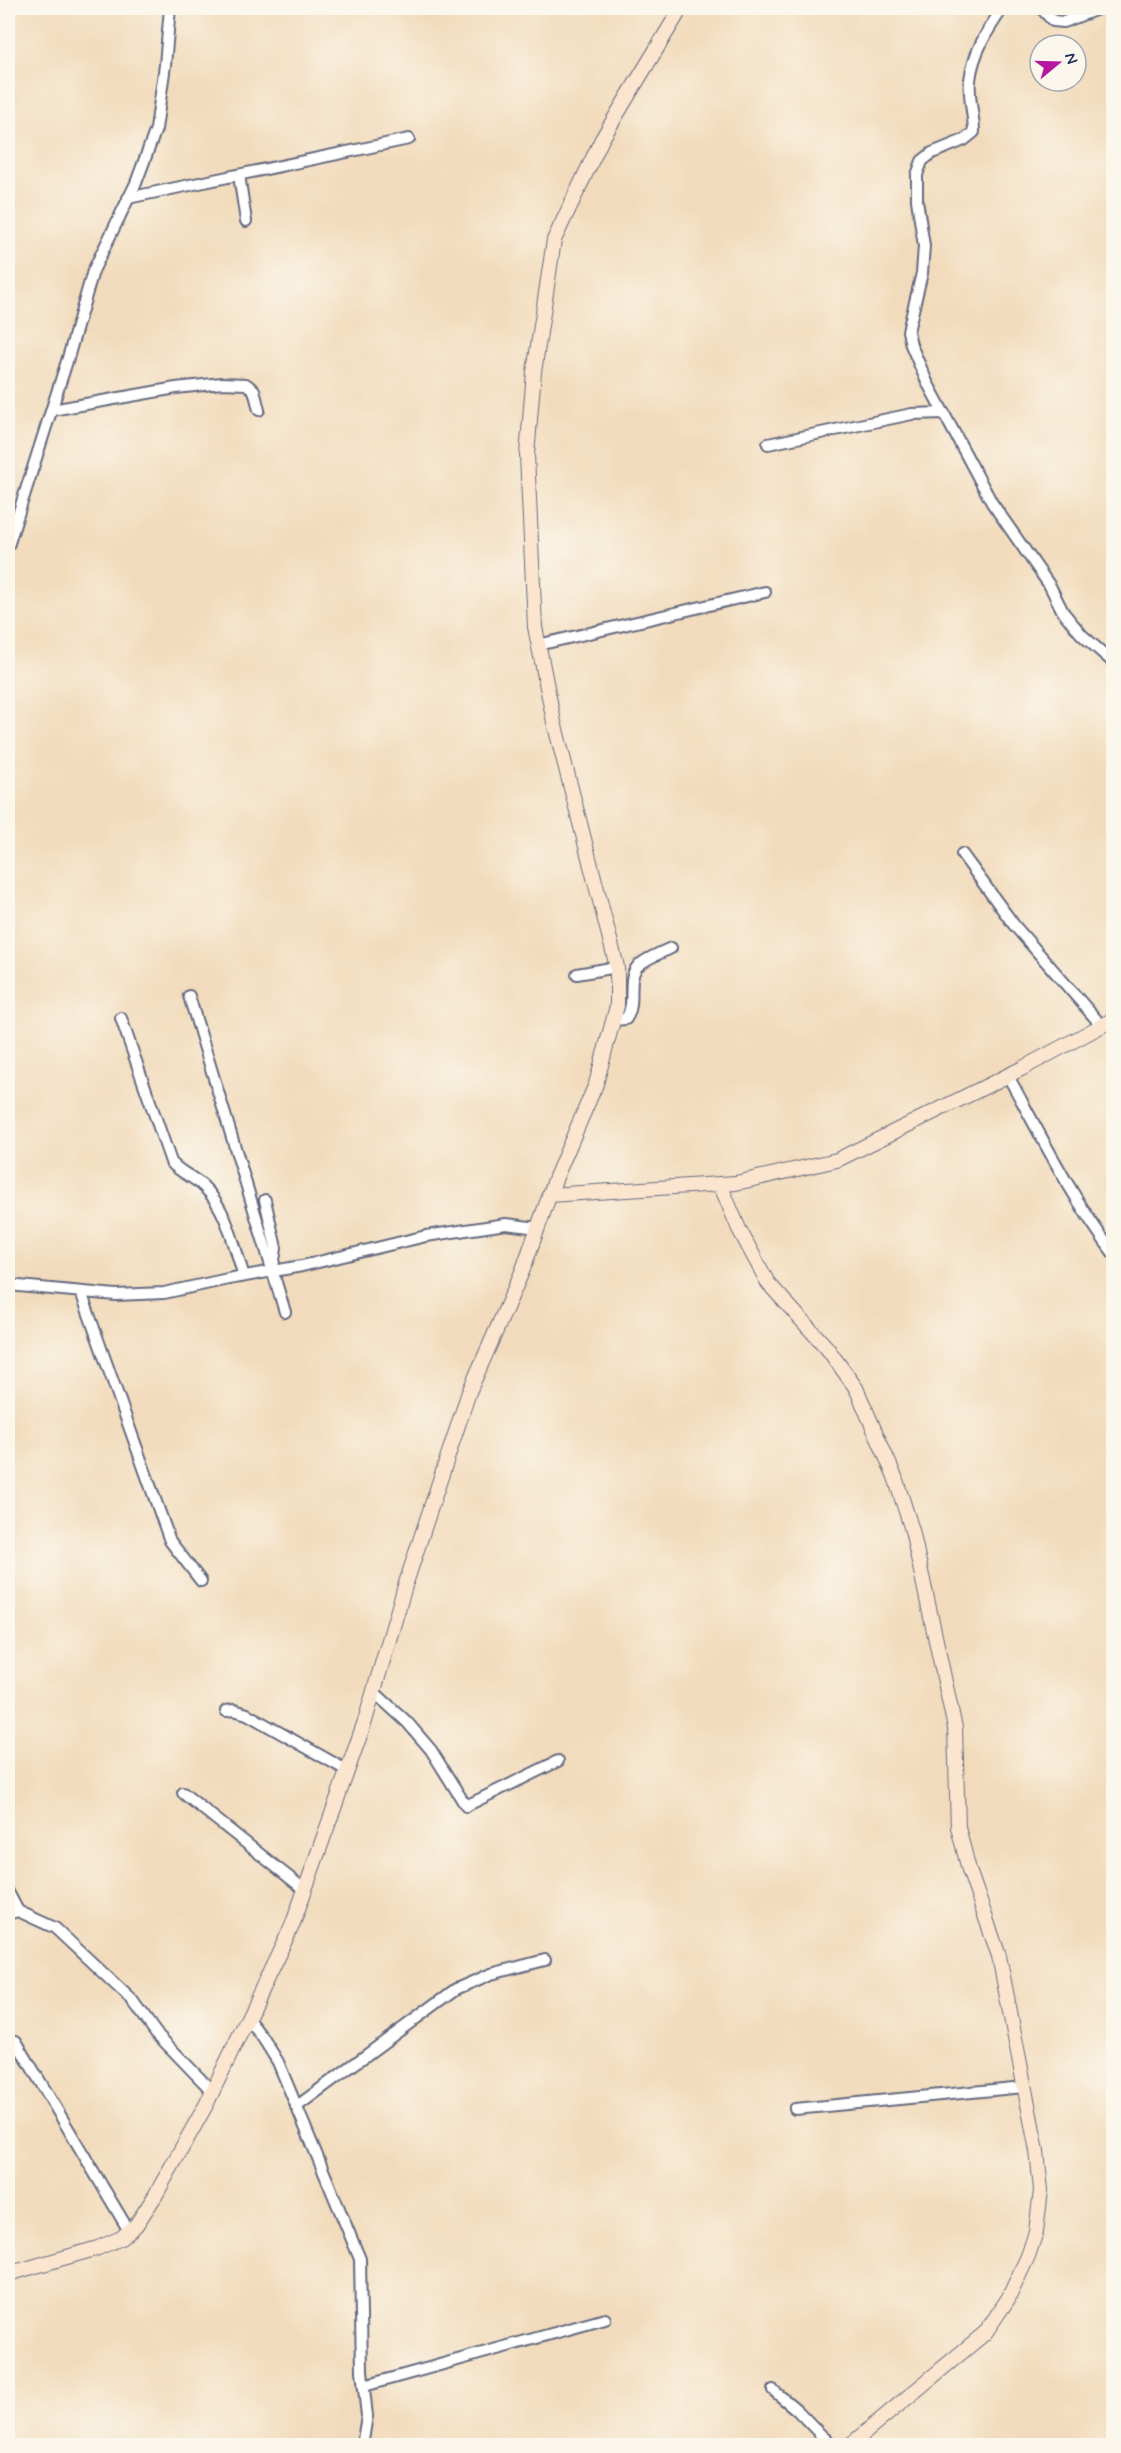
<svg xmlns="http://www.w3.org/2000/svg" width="1121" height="2453" font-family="Mynerve,sans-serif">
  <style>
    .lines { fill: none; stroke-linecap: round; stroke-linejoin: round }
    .street-casing { stroke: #666b7f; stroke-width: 14 }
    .secondary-casing { stroke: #666b7f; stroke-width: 16 }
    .street { stroke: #fff; stroke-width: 10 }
    .secondary { stroke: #fce5cf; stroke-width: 14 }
  </style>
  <rect width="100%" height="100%" fill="#fbf7ec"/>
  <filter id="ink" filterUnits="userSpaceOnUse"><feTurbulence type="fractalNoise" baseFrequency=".0167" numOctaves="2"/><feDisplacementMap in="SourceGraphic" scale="12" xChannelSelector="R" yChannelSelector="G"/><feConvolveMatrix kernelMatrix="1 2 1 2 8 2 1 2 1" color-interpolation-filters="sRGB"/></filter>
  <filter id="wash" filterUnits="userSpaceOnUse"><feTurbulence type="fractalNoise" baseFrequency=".008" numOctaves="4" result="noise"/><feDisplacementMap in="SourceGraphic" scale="24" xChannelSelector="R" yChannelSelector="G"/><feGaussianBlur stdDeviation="1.35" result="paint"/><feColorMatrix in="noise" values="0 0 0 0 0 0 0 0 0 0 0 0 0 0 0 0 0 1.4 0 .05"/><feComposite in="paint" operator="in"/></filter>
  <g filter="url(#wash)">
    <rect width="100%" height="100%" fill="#f2dbbc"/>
  </g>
  <g filter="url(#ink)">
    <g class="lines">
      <g class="street-casing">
        <g id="street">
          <path d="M1003,8C988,29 973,53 970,80C968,97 974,115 974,132L964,140L932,153L922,161L917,175V200L924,246L922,273L908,331L911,345L927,382L992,503L1050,586L1063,612L1082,635L1114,663"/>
          <polyline points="1041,8 1053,21 1064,22 1100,8"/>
          <polyline points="239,175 246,221"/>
          <polyline points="128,198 409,139"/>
          <polyline points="52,410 176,388 222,383 246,384 254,390 259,410"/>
          <polyline points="768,444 912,414 944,413"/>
          <polyline points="8,546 68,358 93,271 136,183 156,129 165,65 170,8"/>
          <polyline points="538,645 765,592"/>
          <polyline points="962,854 1014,925 1102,1026"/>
          <polyline points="577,974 617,967"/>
          <polyline points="189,996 285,1312"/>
          <path d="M121,1018L171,1162C180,1173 194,1177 204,1187C227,1209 234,1246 244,1276"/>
          <path d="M613,1020L626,1019C637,1002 626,981 637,967C644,959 661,953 671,948"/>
          <path d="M1008,1076C1041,1136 1072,1198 1114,1254"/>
          <polyline points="265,1200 276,1248 273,1267"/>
          <polyline points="8,1285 116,1295 164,1293 228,1279 302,1266 426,1236 506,1224 538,1228"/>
          <polyline points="81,1292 170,1541 201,1581"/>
          <polyline points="374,1692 407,1722 431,1750 466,1806 558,1761"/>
          <polyline points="226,1711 234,1710 247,1714 348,1771"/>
          <polyline points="183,1793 305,1890"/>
          <polyline points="8,1892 18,1911"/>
          <polyline points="8,1914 18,1911 55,1928 133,2001 156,2033 213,2092"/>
          <polyline points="248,2019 263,2038 278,2062 360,2259 362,2371 367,2416 362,2446"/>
          <polyline points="16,2041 129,2231"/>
          <polyline points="296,2107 456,1989 491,1974 545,1960"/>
          <polyline points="795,2109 1024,2087"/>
          <polyline points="364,2386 605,2319"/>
          <polyline points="773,2390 797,2410 823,2437 835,2446"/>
        </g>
      </g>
      <g class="secondary-casing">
        <g id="secondary">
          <polyline points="720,1184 739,1229 768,1283 827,1348 856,1388 895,1477 912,1530 955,1728 958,1827 969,1870 999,1956 1037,2151 1041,2190 1036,2232 1028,2256 1008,2299 985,2333 849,2446"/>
          <polyline points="549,1195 736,1183 837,1160 1021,1069 1114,1019"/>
          <polyline points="8,2274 98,2248 121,2238 136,2225 155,2196 206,2105 292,1926 365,1721 405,1586 469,1392 522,1272 556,1177 596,1084 617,1006 617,967 554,722 535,627 527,455 534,372 554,240 602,139 677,15 678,8"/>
        </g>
      </g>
      <use href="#street" class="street"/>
      <use href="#secondary" class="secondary"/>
    </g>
  </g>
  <rect width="1121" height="2453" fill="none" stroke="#fbf7ec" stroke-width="30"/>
  <g transform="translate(1058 63) rotate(71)"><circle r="28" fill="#fbf7ec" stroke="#a1a7b3" stroke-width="1.5"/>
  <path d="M0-4.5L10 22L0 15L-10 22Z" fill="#b5179e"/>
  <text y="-9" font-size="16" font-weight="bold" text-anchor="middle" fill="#1b2f5e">N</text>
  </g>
</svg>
